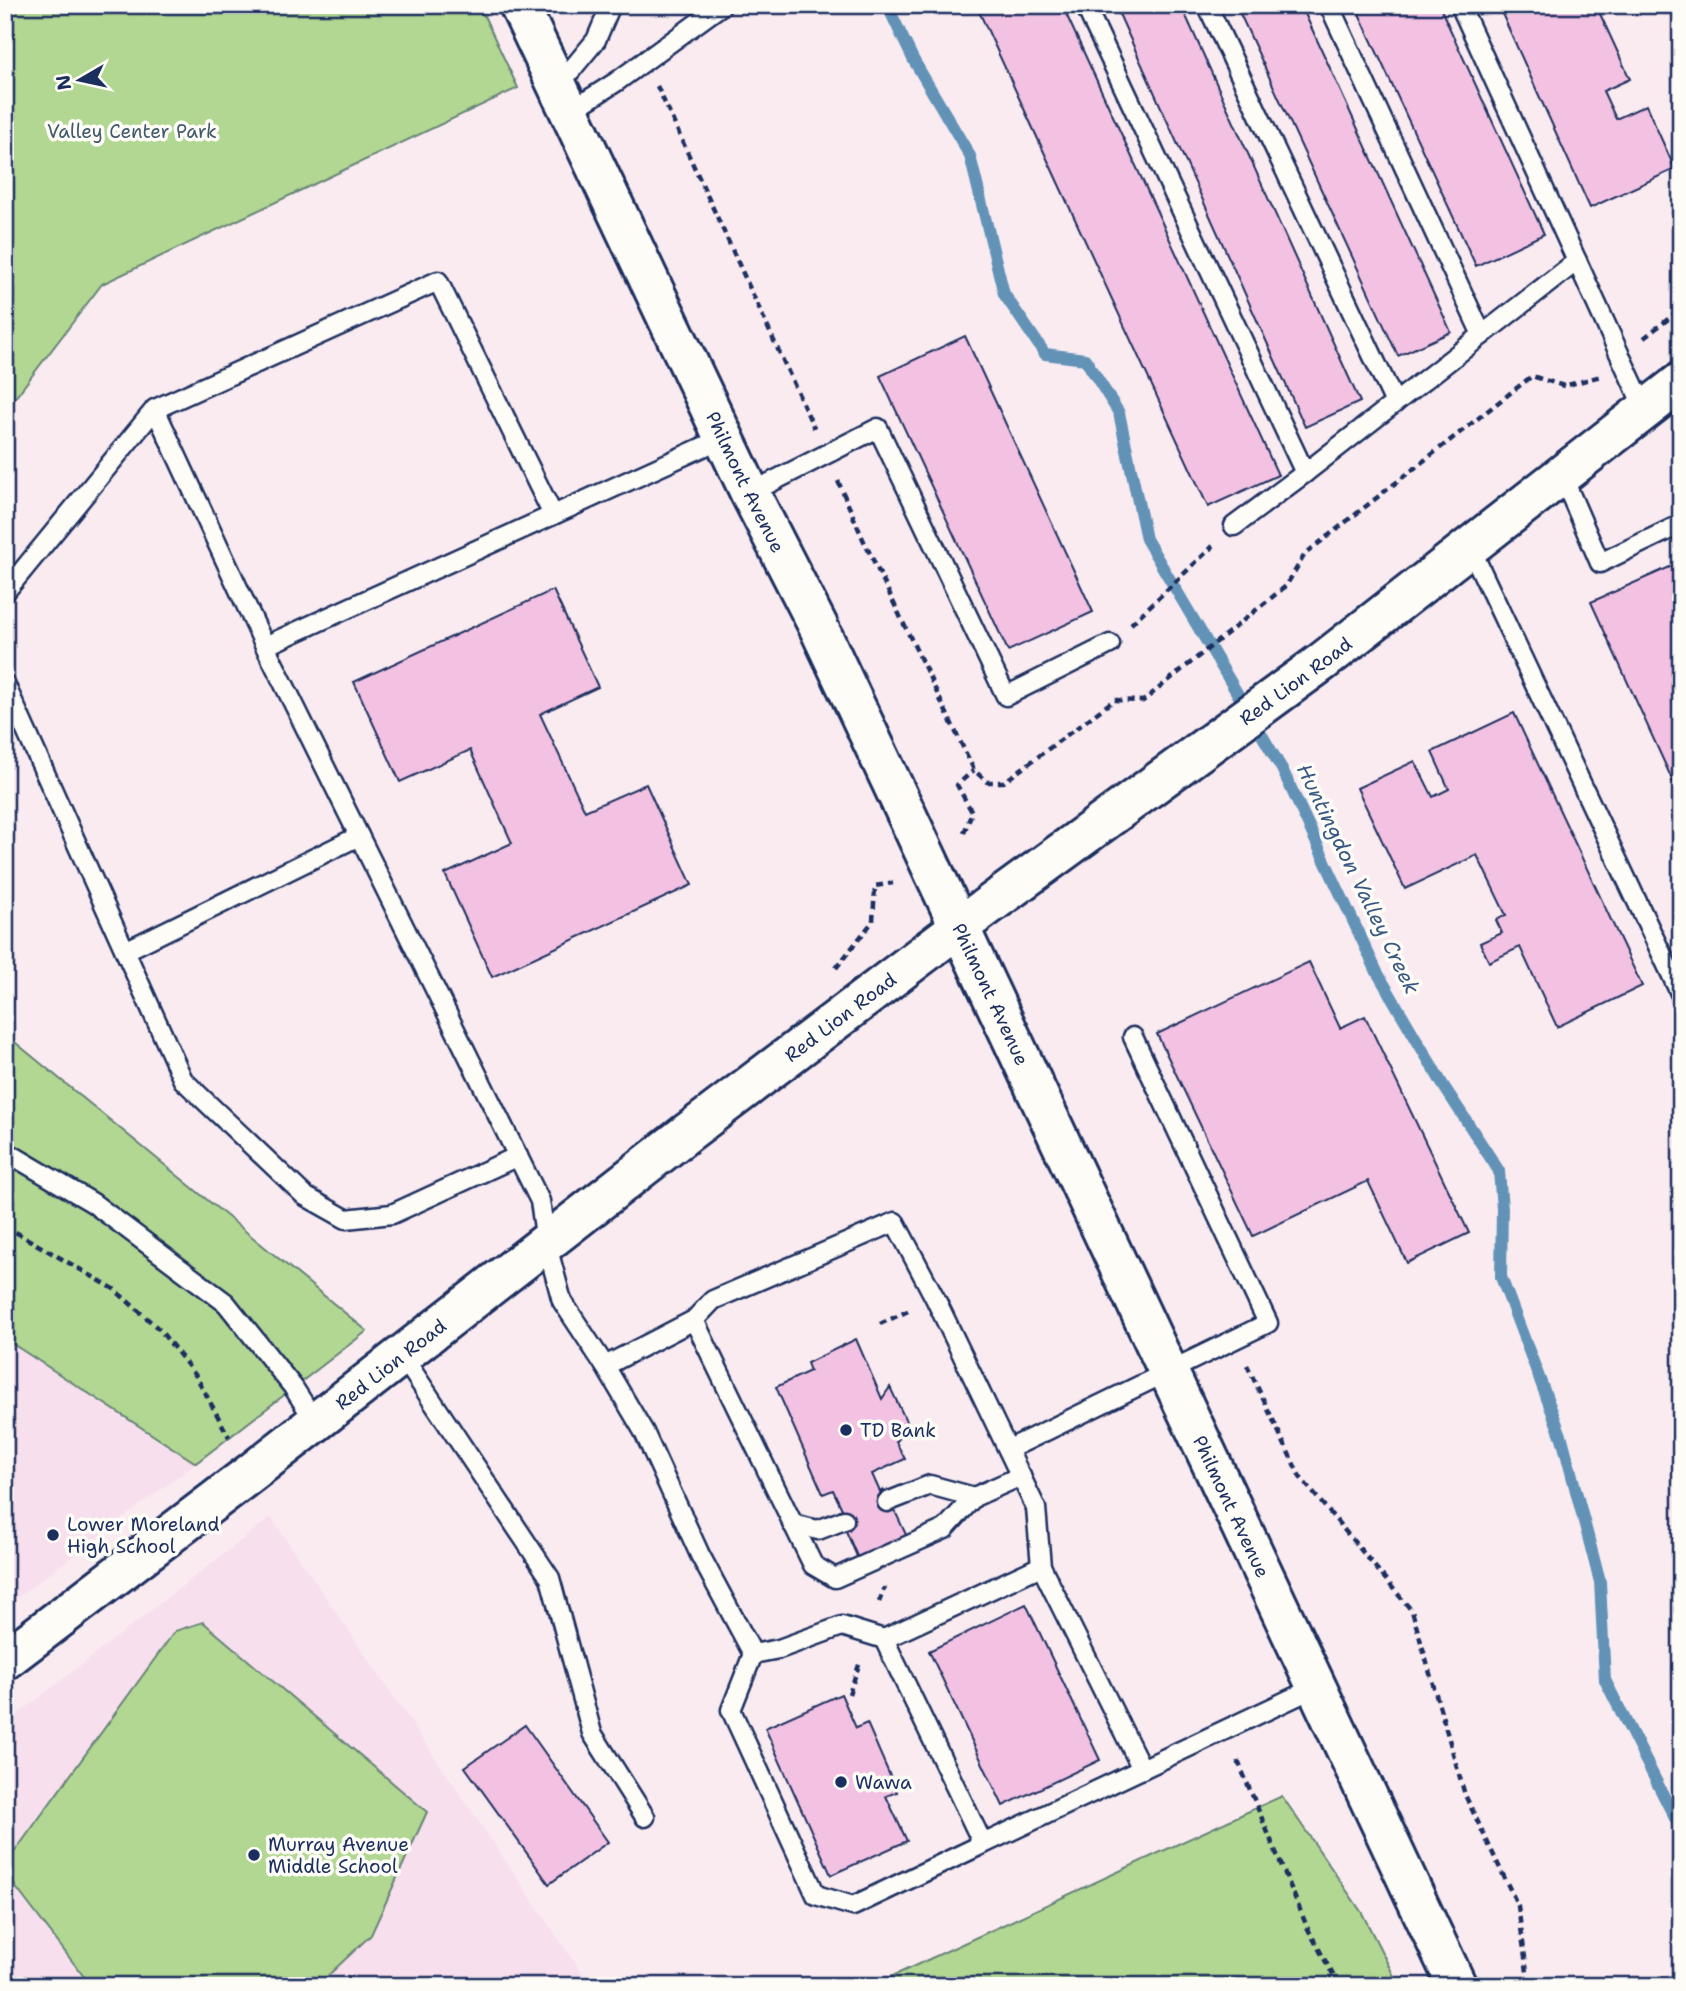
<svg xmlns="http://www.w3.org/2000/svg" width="1686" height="1991" font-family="'Shantell Sans',sans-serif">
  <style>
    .built { fill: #f8dfed }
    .green { fill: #b2d792; stroke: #668378; stroke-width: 2 }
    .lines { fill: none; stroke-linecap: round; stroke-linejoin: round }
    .stream { stroke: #6293b7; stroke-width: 12 }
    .building { fill: #f3c2e3; stroke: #1b2f5e; stroke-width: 2 }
    .lane-casing { stroke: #1b2f5e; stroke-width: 23 }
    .primary-casing { stroke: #1b2f5e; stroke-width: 44 }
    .path { stroke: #1b2f5e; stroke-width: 4.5; stroke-dasharray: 7 5; stroke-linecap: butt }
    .lane { stroke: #fdfcf7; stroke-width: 18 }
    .primary { stroke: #fdfcf7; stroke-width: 38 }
    .poi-dot { fill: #1b2f5e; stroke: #fdfcf7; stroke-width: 2.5 }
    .labels { text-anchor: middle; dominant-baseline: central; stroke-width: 7; stroke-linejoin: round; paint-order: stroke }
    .park-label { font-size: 19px; fill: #41596b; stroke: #fdfcf7 }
    .street-label { font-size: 19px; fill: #1b2f5e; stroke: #fdfcf7 }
    .poi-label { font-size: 19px; fill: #1b2f5e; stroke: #fdfcf7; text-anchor: start }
    .water-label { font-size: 21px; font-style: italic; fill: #395983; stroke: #fdfcf7 }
  </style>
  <rect width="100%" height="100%" fill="#faebf1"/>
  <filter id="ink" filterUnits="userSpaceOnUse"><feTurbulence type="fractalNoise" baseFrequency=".0143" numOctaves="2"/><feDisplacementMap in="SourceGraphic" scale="14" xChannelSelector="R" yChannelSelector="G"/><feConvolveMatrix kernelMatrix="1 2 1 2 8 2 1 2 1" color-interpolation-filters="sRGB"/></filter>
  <g filter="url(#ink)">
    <g class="built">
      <polygon points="5,1339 196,1463 5,1607"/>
      <polygon points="271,1517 591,1986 5,1986 5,1724"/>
    </g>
    <g class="green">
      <polygon points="5,5 479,5 518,88 102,284 5,411"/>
      <polygon points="5,1034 367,1331 196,1463 5,1339"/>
      <polygon points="203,1622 427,1812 371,1935 317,1986 91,1986 5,1873 5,1865 175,1631"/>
      <polygon points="1282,1796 1362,1913 1399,1986 871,1986"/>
    </g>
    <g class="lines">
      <polyline class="stream" points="887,5 913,59 970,156 1004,294 1045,354 1085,359 1119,413 1146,539 1282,769 1377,972 1443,1085 1499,1171 1502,1209 1501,1277 1562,1438 1600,1582 1605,1680 1681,1830"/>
    </g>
    <g class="building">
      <polygon points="976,5 1062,5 1278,475 1208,507"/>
      <polygon points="1115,5 1181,5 1360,402 1305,427"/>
      <polygon points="1236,5 1301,5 1451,332 1398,356"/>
      <polygon points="1355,5 1439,5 1544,234 1476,266"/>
      <polygon points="1498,5 1596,5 1630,79 1603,91 1616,119 1646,105 1675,169 1590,208"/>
      <polygon points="965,336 1093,612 1008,651 880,376"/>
      <polygon points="1681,562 1681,799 1591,602"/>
      <polygon points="553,590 598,687 540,714 585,811 646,784 692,885 492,977 445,874 512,843 470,750 400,782 354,682"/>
      <polygon points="1514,713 1642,986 1557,1027 1520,947 1489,962 1480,943 1502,933 1496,920 1506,915 1477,855 1405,889 1357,788 1415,761 1433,797 1449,789 1432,752"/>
      <polygon points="1309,962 1340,1028 1365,1016 1469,1233 1407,1263 1368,1181 1253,1236 1157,1034"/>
      <polygon points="856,1339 882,1399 890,1387 909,1427 896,1442 905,1459 872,1474 880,1492 883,1490 892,1510 894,1509 908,1539 859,1561 846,1531 849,1530 840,1510 842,1509 833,1490 823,1494 776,1387 810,1371 807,1363"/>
      <polygon points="1026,1604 1100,1760 1003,1806 929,1651"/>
      <polygon points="841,1694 856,1728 867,1723 897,1792 886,1796 907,1841 831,1875 765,1728"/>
      <polygon points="525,1725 608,1842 549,1884 465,1767"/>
    </g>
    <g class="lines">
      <g class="lane-casing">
        <g id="lane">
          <polyline points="1085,5 1305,473 1577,261"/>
          <polyline points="1207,5 1395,403"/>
          <polyline points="1329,5 1482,335"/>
          <polyline points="1460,5 1645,410"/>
          <polyline points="558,86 596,40 611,5"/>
          <polyline points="569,112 616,82 722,5"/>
          <polyline points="155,409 265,646"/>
          <polyline points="725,437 265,646 540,1201 546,1242 562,1301 605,1366 644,1432 700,1555 753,1654 779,1649 842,1626 884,1639 983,1844 1316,1687"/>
          <polyline points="1562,475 1600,563 1681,524"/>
          <polyline points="750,493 878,428 1006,696 1110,644"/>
          <polyline points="1234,526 1305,473"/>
          <polyline points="1470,547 1681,995"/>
          <polyline points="5,592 155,409 438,281 553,515"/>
          <polyline points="5,684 183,1080 305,1196 346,1219 392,1214 518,1156"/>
          <polyline points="125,951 359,836"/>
          <polyline points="5,1151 93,1203 226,1303 293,1387 315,1421"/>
          <polyline points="694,1320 813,1565 835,1578 945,1529 974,1497 1021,1476"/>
          <polyline points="401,1354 550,1578 592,1733 645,1817"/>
          <polyline points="605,1366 694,1320 713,1300 895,1222 935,1298 1036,1508 1041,1566"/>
          <polyline points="1009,1449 1268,1323 1133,1037"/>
          <polyline points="887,1502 930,1485 974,1497"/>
          <polyline points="792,1524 818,1530 844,1520"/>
          <polyline points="884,1639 1041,1566 1142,1769"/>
          <polyline points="753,1654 731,1710 816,1895 853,1906 983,1844"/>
        </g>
      </g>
      <g class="primary-casing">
        <g id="primary">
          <path id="s1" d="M519,5L750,493L818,626L1457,1986"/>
          <path id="s2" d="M5,1660L252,1472L687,1133L959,927L1322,662L1681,382"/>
        </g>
      </g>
      <g class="path">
        <polyline points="657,86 814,428"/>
        <polyline points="1644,338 1681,309"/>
        <polyline points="838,481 863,539 974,770 987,782 1004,782 1114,700 1143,701 1286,586 1305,554 1532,376 1564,386 1601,376"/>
        <polyline points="1131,624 1213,546"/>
        <polyline points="964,833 972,812 957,785 974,770"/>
        <polyline points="836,968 873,921 875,886 893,883"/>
        <polyline points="5,1226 114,1289 160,1330 196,1376 229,1437"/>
        <polyline points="880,1324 910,1310"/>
        <polyline points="1247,1365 1300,1477 1412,1611 1465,1795 1518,1906 1528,1979 1531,1986"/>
        <polyline points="879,1602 885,1587"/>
        <polyline points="849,1694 860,1662"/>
        <polyline points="1238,1761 1308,1929 1339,1986"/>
      </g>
      <use href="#lane" class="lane"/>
      <use href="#primary" class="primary"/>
    </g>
  </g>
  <g class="poi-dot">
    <circle cx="846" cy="1430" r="7"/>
    <circle cx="53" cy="1535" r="7"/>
    <circle cx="841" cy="1782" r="7"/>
    <circle cx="254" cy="1855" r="7"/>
  </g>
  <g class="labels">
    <g class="park-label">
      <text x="132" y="131">Valley Center Park</text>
    </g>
    <g class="street-label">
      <text stroke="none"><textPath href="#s1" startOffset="528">Philmont Avenue</textPath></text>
      <text stroke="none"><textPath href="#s2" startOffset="1620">Red Lion Road</textPath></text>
      <text stroke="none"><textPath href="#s1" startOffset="1096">Philmont Avenue</textPath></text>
      <text stroke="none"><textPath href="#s2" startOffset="1054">Red Lion Road</textPath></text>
      <text stroke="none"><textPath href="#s2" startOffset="486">Red Lion Road</textPath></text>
      <text stroke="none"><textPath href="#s1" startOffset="1662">Philmont Avenue</textPath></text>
    </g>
    <g class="poi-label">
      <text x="860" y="1430">TD Bank</text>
      <text x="67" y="1524">Lower Moreland<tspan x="67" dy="22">High School</tspan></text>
      <text x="855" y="1782">Wawa</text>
      <text x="268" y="1844">Murray Avenue<tspan x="268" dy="22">Middle School</tspan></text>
    </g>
    <g class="water-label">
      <text transform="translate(1358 879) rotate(64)">Huntingdon Valley Creek</text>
    </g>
  </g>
  <rect width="1686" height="1991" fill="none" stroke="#fdfcf7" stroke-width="28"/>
  <rect x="14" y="14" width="1658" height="1963" fill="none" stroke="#1b2f5e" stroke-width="2.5" filter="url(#ink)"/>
  <g transform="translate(80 80) rotate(261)" stroke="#fdfcf7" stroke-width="5" paint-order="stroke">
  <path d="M0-5L12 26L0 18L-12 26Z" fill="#1b2f5e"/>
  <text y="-10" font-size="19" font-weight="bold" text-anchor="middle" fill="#1b2f5e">N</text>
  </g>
</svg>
